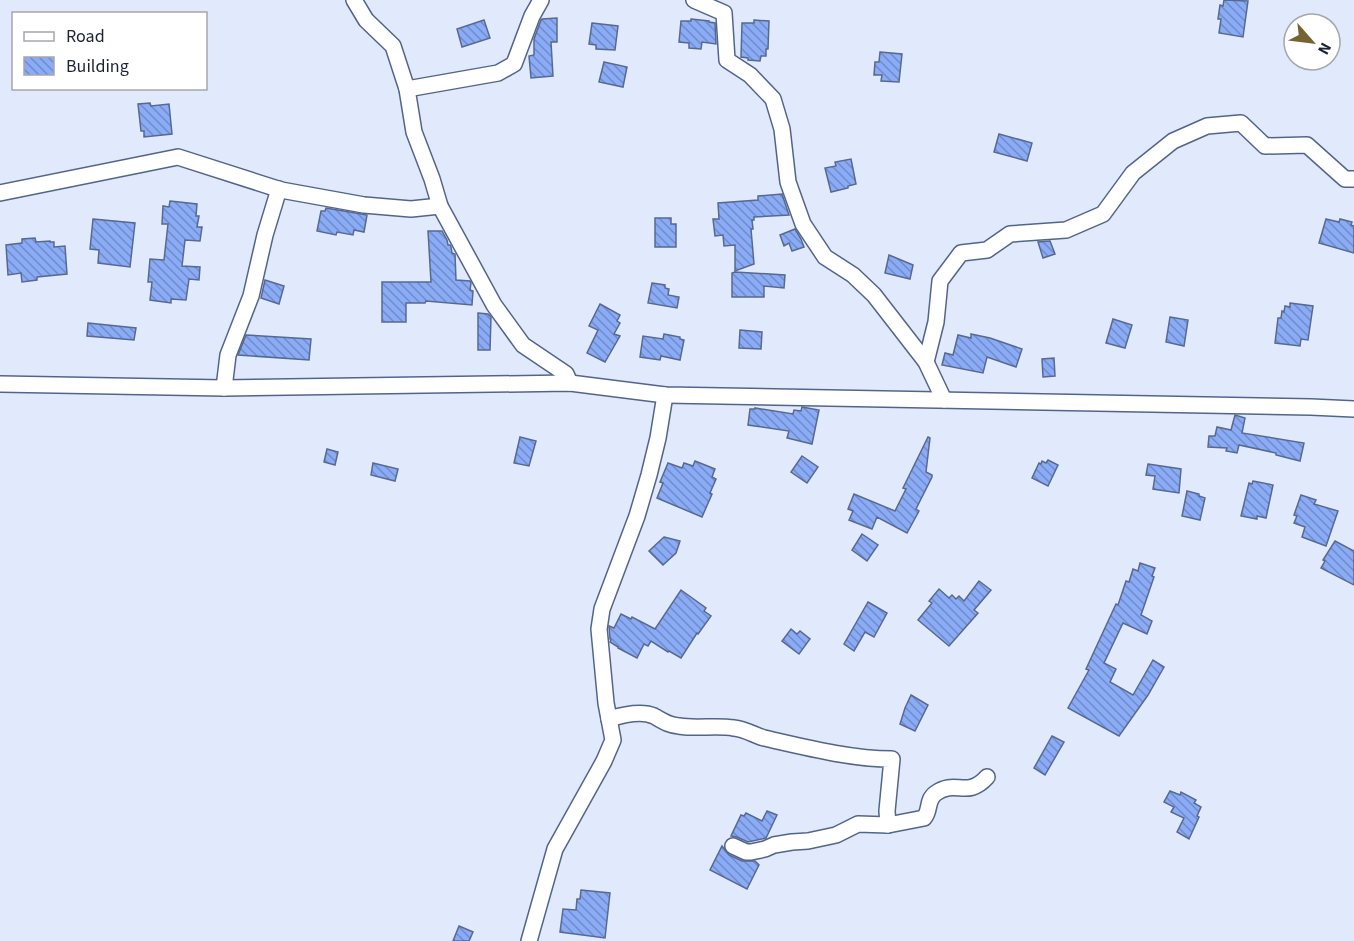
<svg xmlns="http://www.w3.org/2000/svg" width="1354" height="941" font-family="'Source Sans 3',sans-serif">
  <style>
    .building { fill: url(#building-back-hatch); stroke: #576991; stroke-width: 1.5 }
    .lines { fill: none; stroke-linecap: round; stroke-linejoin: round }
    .minor-casing { stroke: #53648c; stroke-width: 18 }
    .minor { stroke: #fff; stroke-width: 15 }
  </style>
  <defs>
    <pattern id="building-back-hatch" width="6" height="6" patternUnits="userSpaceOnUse" patternTransform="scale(1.5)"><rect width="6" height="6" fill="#8aabf6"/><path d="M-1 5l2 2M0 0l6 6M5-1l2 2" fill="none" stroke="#708bc8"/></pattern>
  </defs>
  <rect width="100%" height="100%" fill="#e1eafc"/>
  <g class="building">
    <polygon points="1224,0 1248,1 1243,37 1219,33 1221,19 1218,19 1220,5 1223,6"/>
    <polygon points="557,18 557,42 551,42 553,76 531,78 529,56 534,55 534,39 541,20 542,19"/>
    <polygon points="691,19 709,21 709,22 715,23 716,44 702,42 701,49 689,48 689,43 679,42 681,21 691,21"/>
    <polygon points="484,20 490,38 462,47 457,29"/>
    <polygon points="754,20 769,21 768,49 766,49 766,56 761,56 760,61 748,60 748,58 741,57 742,23 754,23"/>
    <polygon points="592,23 618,26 615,50 596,49 596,45 589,44"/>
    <polygon points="880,52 902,54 899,82 881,81 882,75 874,75 875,62 879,62"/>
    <polygon points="604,62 627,67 623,87 599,82"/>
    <polygon points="150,103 151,106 169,104 172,134 144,137 144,131 141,131 138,104"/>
    <polygon points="999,134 1032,143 1027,161 994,152"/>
    <polygon points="851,159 856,184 848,186 848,188 831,192 825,168 836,166 835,162"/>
    <polygon points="782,194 789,215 754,217 754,220 752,220 753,229 751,229 754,264 735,271 735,245 724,246 723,235 715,236 713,219 719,219 718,203 758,200 758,196"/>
    <polygon points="170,201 197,204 196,216 199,216 197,227 202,227 200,241 185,240 182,266 200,267 199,280 189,279 186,300 171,299 171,303 150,300 152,282 148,282 150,259 164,260 168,224 162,224 163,206 169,207"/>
    <polygon points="326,208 367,215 364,232 354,230 353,235 337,232 336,235 317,231 321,211 325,211"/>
    <polygon points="655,218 671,218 671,224 676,224 676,247 655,247"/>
    <polygon points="93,219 135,223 130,267 98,263 99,250 90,249"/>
    <polygon points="1326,219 1339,222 1340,219 1352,222 1351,225 1354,226 1354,253 1319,243"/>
    <polygon points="795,229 801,239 804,247 792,251 789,243 784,246 780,235"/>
    <polygon points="428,231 442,231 447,240 448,245 450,245 451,247 452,253 455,254 456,280 470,281 471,283 470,290 473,291 472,305 426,301 425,303 406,303 406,322 382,322 382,282 431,282"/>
    <polygon points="35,238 36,242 50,241 50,242 54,242 54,247 65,246 67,274 37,277 37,280 22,282 21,273 8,275 6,245 22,243 22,239"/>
    <polygon points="1050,241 1055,254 1043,258 1038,242"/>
    <polygon points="889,255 913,265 910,279 885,273"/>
    <polygon points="735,272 785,275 784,288 764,286 764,297 732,297 732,273"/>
    <polygon points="265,280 284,286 279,304 261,298"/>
    <polygon points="652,283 665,285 665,288 669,289 668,295 679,297 677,308 648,303"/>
    <polygon points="1290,303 1313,306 1308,340 1301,339 1300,346 1275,343 1278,318 1281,318 1282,311 1284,312 1285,306 1290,307"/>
    <polygon points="600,304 620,315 617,321 620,323 614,334 620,336 605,362 587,353 598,330 589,326"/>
    <polygon points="478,313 488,314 491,317 490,350 478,350"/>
    <polygon points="1170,317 1188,320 1184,346 1166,342"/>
    <polygon points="1113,319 1132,325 1125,348 1106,343"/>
    <polygon points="88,323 136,328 134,340 87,336"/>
    <polygon points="740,330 762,332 761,349 739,348"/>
    <polygon points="664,334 680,337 680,339 684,340 680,360 661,356 660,360 640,357 643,336 663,339"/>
    <polygon points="971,334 990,338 1022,349 1016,367 987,357 983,373 942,365 945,353 953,355 958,335 971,338"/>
    <polygon points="246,335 311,339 309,360 238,355"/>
    <polygon points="1054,358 1055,376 1043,377 1042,359"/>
    <polygon points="802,407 819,410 812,444 787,438 789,431 748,425 750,409 755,409 755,408 793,414 794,410 801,411"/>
    <polygon points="1235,415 1245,418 1242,433 1304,443 1300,461 1276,455 1276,453 1239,445 1237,453 1226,451 1227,448 1208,447 1209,436 1215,436 1217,427 1231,430"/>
    <polygon points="520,437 536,441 529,466 514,463"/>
    <polygon points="928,437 930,438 926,472 932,475 932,477 916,509 919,511 907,533 877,517 872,529 849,520 853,511 848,509 854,494 895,511 906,489 903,488"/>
    <polygon points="327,449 338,452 335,465 324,462"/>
    <polygon points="802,456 818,467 807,483 791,472"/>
    <polygon points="1048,460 1058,465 1048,486 1032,478 1039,463 1041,464 1042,461 1046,463"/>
    <polygon points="695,461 715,469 712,477 716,479 710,493 712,494 702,517 657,498 663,483 660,482 668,463 682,468 684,463 693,466"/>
    <polygon points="373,463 398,469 395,481 371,475"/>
    <polygon points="1148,464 1181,469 1179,493 1153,489 1155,476 1146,475"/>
    <polygon points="1253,481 1273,485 1266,518 1257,516 1257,519 1241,516 1249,483 1252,484"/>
    <polygon points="1187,491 1199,494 1199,496 1205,498 1200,520 1182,516"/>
    <polygon points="1301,495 1316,500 1314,504 1338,511 1326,546 1302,537 1305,527 1294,523 1297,516 1294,515"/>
    <polygon points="862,534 878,545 867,561 852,550"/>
    <polygon points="664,537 680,541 676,553 663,565 649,551"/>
    <polygon points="1335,541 1354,551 1354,585 1321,568 1325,561 1323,560"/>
    <polygon points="1140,563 1155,568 1152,576 1154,577 1141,615 1152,621 1147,634 1123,623 1104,663 1116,669 1110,682 1133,695 1153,660 1164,667 1148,695 1119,736 1068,708 1089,670 1086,669 1116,604 1118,605 1126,581 1129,582 1133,569 1138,571"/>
    <polygon points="979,581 991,590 974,610 978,613 949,646 918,620 932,603 929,601 939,589 949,598 952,595 956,599 959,596 964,601"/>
    <polygon points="681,590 706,608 704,611 711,616 698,634 697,633 681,658 669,651 668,652 651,641 648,646 644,644 637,658 618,648 618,647 610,642 611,640 610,639 609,626 614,628 621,614 631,619 632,617 655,629"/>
    <polygon points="868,602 887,613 874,637 865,632 854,651 844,644"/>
    <polygon points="791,629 797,634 800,631 810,639 799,654 782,641"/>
    <polygon points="911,695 928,705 915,731 900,724 905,708"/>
    <polygon points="1052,736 1064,742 1045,775 1034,768"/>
    <polygon points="1170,791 1180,795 1181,792 1196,800 1194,803 1201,807 1197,816 1199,817 1189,839 1177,832 1184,818 1171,812 1174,807 1164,802"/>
    <polygon points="767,811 777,815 766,838 748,842 737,837 731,836 741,815 744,816 746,813 762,821"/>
    <polygon points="722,846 729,855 742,861 755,861 759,865 747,889 710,870"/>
    <polygon points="581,890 610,893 605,938 560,932 563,909 576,910 577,899 580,899"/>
    <polygon points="459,926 473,932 469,941 453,941"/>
  </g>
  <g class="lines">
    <g class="minor-casing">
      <g id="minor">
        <polyline points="354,0 366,20 393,46 407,89 414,132 432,179 440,206 494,305 523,345 566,374 570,383"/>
        <polyline points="694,0 724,13 727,60 750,75 773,99 782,129 788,182 803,224 825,257 853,275 874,295 926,362 944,400"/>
        <polyline points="407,89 498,73 514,64 532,16 541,0"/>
        <polyline points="0,193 178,157 281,190 364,205 411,209 440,206"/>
        <polyline points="926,362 936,322 940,281 961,253 987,250 1010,234 1066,230 1103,214 1133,173 1173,141 1207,126 1241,123 1265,146 1307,145 1345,179 1354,179"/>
        <polyline points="0,384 224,388 570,383 665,395 1311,407 1354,409"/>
        <polyline points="224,388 228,355 251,296 265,235 279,189"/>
        <path d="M609,719C622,715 641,710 654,716C663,721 668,725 679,726C697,729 716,725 734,728C745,729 754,735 764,738C804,747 851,759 892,759L887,811L888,825"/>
        <path d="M733,846L746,852H751L765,849L774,845L792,842L808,841L836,835L858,824L888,825L924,818C931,810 926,800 936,793C956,779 967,799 987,777"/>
        <polyline points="529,941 555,849 604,761 613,740 606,703 599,629 602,609 637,516 649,475 658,438 665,395"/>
      </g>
    </g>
    <use href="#minor" class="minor"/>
  </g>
  <rect x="12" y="12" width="195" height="78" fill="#ffffff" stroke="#a4a7ad" stroke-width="1.5"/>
  <rect x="24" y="32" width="30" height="9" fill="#ffffff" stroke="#a4a7ad" stroke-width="1.5"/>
  <text x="66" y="42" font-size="18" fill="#1b2333">Road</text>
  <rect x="24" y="57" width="30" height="18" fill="url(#building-back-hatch)" stroke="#a4a7ad" stroke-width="1.5"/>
  <text x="66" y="72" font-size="18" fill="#1b2333">Building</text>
  <g transform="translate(1312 42) rotate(118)"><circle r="28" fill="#ffffff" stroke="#a4a7ad" stroke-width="1.5"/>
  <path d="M0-4.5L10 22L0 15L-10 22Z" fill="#776231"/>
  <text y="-9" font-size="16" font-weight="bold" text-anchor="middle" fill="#1b2333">N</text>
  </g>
</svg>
